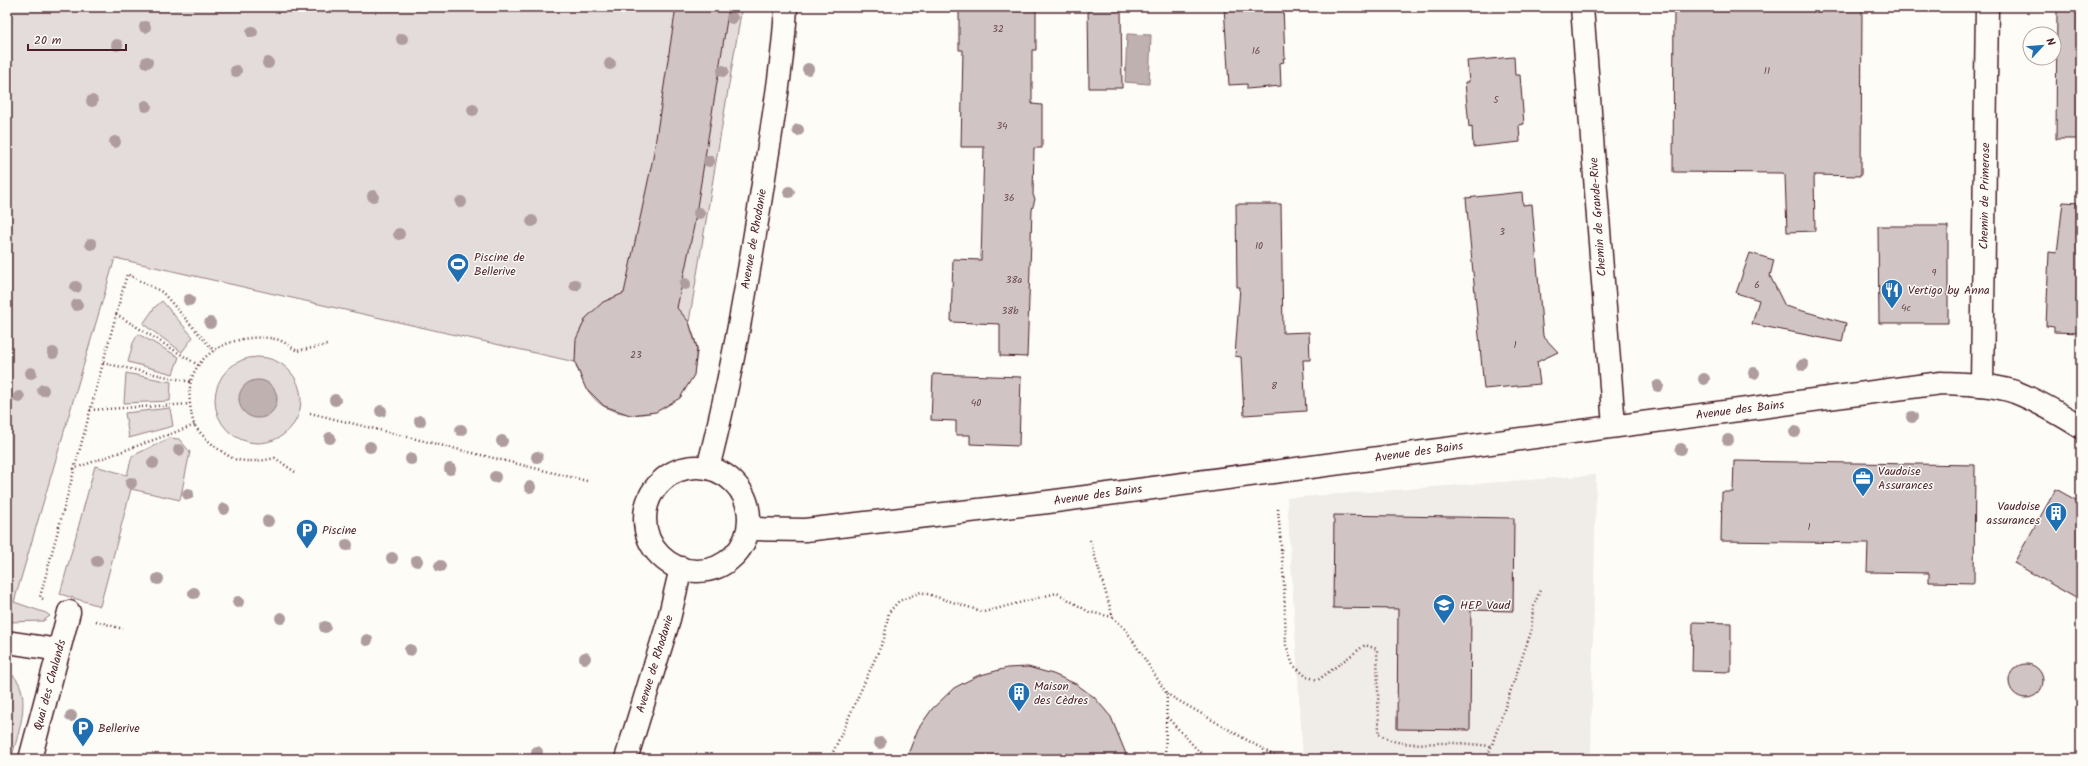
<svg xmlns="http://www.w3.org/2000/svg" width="2088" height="766" font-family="Kalam,sans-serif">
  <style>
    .built { fill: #f0ece8 }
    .green { fill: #e3dcda; stroke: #967e82 }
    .water { fill: #c0b1b1; stroke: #91777b }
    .building { fill: #d0c5c4; stroke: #4a1f2b }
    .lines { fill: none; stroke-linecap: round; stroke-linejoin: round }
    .minor-casing { stroke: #4a1f2b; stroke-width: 25 }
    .major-casing { stroke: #4a1f2b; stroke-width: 25 }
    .path { stroke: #4a1f2b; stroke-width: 2.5; stroke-dasharray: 1 3; stroke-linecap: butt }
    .minor { stroke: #fdfcf7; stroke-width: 22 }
    .major { stroke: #fdfcf7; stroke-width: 22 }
    .tree { fill: #af9c9f }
    .labels { text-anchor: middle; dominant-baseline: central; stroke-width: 3; stroke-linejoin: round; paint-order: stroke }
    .number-label { font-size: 10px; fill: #6c4851 }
    .street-label { font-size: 12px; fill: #4a1f2b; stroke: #fdfcf7 }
    .poi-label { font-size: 12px; fill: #4a1f2b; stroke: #fdfcf7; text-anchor: start }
  </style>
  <rect width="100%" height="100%" fill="#fdfcf7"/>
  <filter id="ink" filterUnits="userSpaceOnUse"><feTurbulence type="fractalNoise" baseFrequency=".025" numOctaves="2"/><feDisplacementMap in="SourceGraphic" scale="8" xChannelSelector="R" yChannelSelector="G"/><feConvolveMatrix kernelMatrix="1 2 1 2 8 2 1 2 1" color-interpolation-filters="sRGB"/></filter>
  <g filter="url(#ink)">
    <polygon class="built" points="1596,475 1591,753 1456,759 1303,759 1287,498"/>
    <g class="green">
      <path d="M7,7H742L689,322C691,330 696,340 697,348C698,352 696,356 696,360C690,405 645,427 605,407C588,398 581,378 575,362L115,258L14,602L46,613L50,616L43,621L7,622Z"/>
      <polygon points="162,301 193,337 182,352 143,324 155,307"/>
      <polygon points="138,334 179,357 173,374 128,362 133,343"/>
      <circle cx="258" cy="400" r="43"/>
      <polygon points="126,373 171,382 170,401 124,403"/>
      <polygon points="170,408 173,426 129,438 125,413"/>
      <polygon points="170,438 179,439 190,452 180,500 131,489 100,606 60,594 95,466 127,475 132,456"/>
      <path d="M7,671C36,687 18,735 11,759H7Z"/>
    </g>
    <g class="water">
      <polygon points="1127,34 1151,35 1149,84 1125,82"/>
      <circle cx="258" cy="399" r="19"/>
    </g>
    <g class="building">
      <polygon points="676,7 729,7 694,226 677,308 689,322 697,348 694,375 680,398 656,412 630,415 604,406 585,387 575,362 576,339 586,318 603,302 624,293 653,158"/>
      <polygon points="959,7 1036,7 1036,50 1032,50 1032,104 1042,105 1042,148 1034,148 1033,195 1035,199 1032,210 1027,357 1000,356 1000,324 951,322 953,259 981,260 984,147 961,147 963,50 959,50"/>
      <polygon points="1088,7 1121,7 1122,88 1089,88"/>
      <polygon points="1224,7 1283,7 1285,58 1283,58 1284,62 1280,63 1281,86 1247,89 1247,84 1229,85"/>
      <polygon points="1674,7 1862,7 1861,176 1814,175 1815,231 1787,232 1785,175 1783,173 1673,172"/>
      <polygon points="2057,7 2081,7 2081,139 2056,139"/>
      <polygon points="1514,57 1515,75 1520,75 1524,124 1519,125 1520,142 1473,147 1472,126 1469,127 1465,82 1469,82 1467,61"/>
      <polygon points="1522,192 1523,205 1532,204 1543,336 1558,352 1537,362 1540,384 1484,389 1466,198"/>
      <polygon points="2063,202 2081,203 2081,333 2054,332 2054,327 2046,326 2049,252 2057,253"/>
      <polygon points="1236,204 1281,204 1283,333 1309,332 1310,360 1303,360 1306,411 1244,415 1241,357 1235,356 1240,287 1237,287"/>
      <polygon points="1878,226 1948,226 1948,323 1879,323"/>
      <polygon points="1750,253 1774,260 1770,276 1785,306 1846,323 1842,342 1752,324 1759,300 1736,293"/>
      <polygon points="933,374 1021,377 1019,446 970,444 970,435 956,435 956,421 931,420"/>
      <polygon points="1734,461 1975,465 1974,583 1929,582 1929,573 1867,572 1868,543 1721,541 1722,492 1733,492"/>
      <polygon points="2056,489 2081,503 2081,601 2014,563"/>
      <polygon points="1334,515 1514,518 1513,611 1471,610 1470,730 1397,729 1398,609 1333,608"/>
      <polygon points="1693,622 1731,623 1731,672 1692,671"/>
      <circle cx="2026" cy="681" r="17"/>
      <polygon points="1028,667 1053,674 1076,684 1094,697 1111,717 1128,759 906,759 918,729 932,709 954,688 977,676 1007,668"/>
    </g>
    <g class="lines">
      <g class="minor-casing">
        <g id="minor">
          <polyline points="1582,7 1614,426"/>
          <polyline points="1982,385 1987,7"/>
          <path d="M749,529L805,530L1048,502L1941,383C1965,384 1992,384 2015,392C2038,401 2060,414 2081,427"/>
          <polyline points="7,642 59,650"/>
          <polyline points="30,759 69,612"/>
        </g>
      </g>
      <g class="major-casing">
        <g id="major">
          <circle cx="697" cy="519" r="52"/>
          <path d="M708,468C732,375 748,279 763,184C772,125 783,66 786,7"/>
          <polyline points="626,759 668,623 681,568"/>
        </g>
      </g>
      <g class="path">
        <polyline points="116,314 198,365"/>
        <polyline points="103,363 191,382"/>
        <polyline points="90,410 190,404"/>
        <polyline points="310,413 587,481"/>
        <polyline points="73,469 195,425"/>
        <path d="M295,472L275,458C262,461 251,462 238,460C227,458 199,435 194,424C190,412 188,394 191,381C200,346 247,331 279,340C285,342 292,348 297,351L327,345"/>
        <path d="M1278,509L1284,584L1286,645L1293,665L1307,677L1318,680L1365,645L1377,649L1379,734C1400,749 1426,742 1451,743C1465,743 1478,745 1492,746"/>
        <polyline points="1090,540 1113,617 1126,630 1167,694"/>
        <polyline points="43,599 40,597 127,274 162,292 214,351"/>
        <polyline points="96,621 123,629"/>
        <polyline points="1167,717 1206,759"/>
        <polyline points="830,759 884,639 889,612 899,601 921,592 984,612 1057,593 1089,612 1113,617"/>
        <polyline points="1165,759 1167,694 1280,759"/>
        <polyline points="1487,759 1531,632 1533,609 1540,590"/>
      </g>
      <use href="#minor" class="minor"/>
      <use href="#major" class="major"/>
    </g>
    <g class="tree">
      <circle cx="732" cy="18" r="6"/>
      <circle cx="145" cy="27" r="6"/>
      <circle cx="252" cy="32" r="6"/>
      <circle cx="402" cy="39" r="6"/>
      <circle cx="117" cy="45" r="6"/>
      <circle cx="147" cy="62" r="6"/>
      <circle cx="268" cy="63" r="6"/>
      <circle cx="610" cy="64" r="6"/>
      <circle cx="808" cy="69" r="6"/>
      <circle cx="236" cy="71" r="6"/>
      <circle cx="723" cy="71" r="6"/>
      <circle cx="92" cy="101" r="6"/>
      <circle cx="146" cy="106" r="6"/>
      <circle cx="473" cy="110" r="6"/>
      <circle cx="798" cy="130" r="6"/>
      <circle cx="115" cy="142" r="6"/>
      <circle cx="709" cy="161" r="6"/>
      <circle cx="789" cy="192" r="6"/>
      <circle cx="373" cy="196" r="6"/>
      <circle cx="461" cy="202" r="6"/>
      <circle cx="699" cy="213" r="6"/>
      <circle cx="532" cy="221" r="6"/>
      <circle cx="399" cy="234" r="6"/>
      <circle cx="91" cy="244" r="6"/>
      <circle cx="685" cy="284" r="6"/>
      <circle cx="575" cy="285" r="6"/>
      <circle cx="76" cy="287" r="6"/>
      <circle cx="189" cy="300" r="6"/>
      <circle cx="77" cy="305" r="6"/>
      <circle cx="210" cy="323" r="6"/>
      <circle cx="53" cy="353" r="6"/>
      <circle cx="1803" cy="365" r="6"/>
      <circle cx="31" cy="373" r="6"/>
      <circle cx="1754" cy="373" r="6"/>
      <circle cx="1704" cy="379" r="6"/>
      <circle cx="1658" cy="386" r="6"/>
      <circle cx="43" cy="390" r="6"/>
      <circle cx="19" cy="397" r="6"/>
      <circle cx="335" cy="400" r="6"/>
      <circle cx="381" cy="411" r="6"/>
      <circle cx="1912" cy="417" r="6"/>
      <circle cx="420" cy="421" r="6"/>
      <circle cx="461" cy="430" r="6"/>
      <circle cx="1795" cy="432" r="6"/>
      <circle cx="330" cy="438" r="6"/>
      <circle cx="1728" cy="440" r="6"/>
      <circle cx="502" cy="441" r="6"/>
      <circle cx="370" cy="447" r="6"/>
      <circle cx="1681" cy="449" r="6"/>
      <circle cx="179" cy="450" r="6"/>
      <circle cx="537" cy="457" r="6"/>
      <circle cx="411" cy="459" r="6"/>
      <circle cx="153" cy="463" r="6"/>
      <circle cx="450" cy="469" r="6"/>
      <circle cx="495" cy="477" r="6"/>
      <circle cx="131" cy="483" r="6"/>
      <circle cx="530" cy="487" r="6"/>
      <circle cx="188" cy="494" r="6"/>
      <circle cx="224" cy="509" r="6"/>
      <circle cx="268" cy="521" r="6"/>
      <circle cx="308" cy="532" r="6"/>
      <circle cx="347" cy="545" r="6"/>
      <circle cx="392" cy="558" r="6"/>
      <circle cx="97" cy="561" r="6"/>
      <circle cx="417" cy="561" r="6"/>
      <circle cx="440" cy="566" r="6"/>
      <circle cx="158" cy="579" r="6"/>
      <circle cx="194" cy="593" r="6"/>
      <circle cx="238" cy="602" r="6"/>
      <circle cx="281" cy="618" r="6"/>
      <circle cx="325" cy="627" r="6"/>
      <circle cx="367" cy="640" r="6"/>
      <circle cx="410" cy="650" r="6"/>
      <circle cx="585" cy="658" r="6"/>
      <circle cx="71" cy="716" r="6"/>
      <circle cx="880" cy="743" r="6"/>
      <circle cx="537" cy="752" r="6"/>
    </g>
  </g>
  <defs>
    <g id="stadium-pin" transform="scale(1.15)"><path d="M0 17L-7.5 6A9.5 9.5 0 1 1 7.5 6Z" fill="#1f6fb2" stroke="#fdfcf7"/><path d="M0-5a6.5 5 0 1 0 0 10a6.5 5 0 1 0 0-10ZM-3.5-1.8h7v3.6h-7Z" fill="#fff"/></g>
    <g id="restaurant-pin" transform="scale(1.15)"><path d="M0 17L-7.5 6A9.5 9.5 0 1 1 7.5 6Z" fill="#1f6fb2" stroke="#fdfcf7"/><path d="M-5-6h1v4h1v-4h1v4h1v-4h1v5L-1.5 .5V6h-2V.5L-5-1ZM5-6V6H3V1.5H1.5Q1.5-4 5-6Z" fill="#fff"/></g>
    <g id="office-pin" transform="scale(1.15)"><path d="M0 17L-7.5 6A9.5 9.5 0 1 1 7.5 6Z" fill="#1f6fb2" stroke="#fdfcf7"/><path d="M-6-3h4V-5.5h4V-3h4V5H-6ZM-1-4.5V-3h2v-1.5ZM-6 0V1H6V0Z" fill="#fff"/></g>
    <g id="building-pin" transform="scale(1.15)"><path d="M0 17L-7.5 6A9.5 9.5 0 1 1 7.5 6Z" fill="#1f6fb2" stroke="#fdfcf7"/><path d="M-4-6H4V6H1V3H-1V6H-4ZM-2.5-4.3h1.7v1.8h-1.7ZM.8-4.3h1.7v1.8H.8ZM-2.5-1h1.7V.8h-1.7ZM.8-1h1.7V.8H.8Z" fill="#fff"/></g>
    <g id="parking-pin" transform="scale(1.15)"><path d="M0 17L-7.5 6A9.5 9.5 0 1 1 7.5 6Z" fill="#1f6fb2" stroke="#fdfcf7"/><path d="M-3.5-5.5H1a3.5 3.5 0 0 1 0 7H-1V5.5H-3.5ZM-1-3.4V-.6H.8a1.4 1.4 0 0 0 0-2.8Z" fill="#fff"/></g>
    <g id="university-pin" transform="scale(1.15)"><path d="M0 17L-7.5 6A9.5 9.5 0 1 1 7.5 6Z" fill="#1f6fb2" stroke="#fdfcf7"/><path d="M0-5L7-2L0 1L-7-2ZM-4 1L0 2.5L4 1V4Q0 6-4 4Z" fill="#fff"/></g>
  </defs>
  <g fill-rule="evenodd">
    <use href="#stadium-pin" x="458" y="264"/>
    <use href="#restaurant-pin" x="1892" y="290"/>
    <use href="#office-pin" x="1863" y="478"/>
    <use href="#building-pin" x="2056" y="513"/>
    <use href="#parking-pin" x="307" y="530"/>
    <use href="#university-pin" x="1444" y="605"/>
    <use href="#building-pin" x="1019" y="693"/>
    <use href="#parking-pin" x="83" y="728"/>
  </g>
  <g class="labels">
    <g class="number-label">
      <text x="998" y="29">32</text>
      <text x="1256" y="51">16</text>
      <text x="1767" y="71">11</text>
      <text x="1496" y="100">5</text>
      <text x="1002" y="126">34</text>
      <text x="1009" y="198">36</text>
      <text x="1502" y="232">3</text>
      <text x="1259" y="246">10</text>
      <text x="1934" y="273">9</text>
      <text x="1014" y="280">38a</text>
      <text x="1757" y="285">6</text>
      <text x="1906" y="308">4c</text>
      <text x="1010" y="311">38b</text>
      <text x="1515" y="345">1</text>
      <text x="636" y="355">23</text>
      <text x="1274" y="386">8</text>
      <text x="976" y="403">40</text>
      <text x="1809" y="527">1</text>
    </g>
    <g class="street-label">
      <text transform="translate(1985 196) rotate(-89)">Chemin de Primerose</text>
      <text transform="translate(1598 217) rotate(-94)">Chemin de Grande-Rive</text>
      <text transform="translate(754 239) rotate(-80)">Avenue de Rhodanie</text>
      <text transform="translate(1740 410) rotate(-7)">Avenue des Bains</text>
      <text transform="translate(1419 452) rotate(-8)">Avenue des Bains</text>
      <text transform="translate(1098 495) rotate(-8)">Avenue des Bains</text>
      <text transform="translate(655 664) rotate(-73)">Avenue de Rhodanie</text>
      <text transform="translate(50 685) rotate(-75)">Quai des Chalands</text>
    </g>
    <g class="poi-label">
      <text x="474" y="257">Piscine de<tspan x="474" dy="14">Bellerive</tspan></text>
      <text x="1908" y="290">Vertigo by Anna</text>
      <text x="1878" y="471">Vaudoise<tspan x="1878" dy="14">Assurances</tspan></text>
      <text x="2040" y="506" text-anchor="end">Vaudoise<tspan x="2040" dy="14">assurances</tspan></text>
      <text x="322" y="530">Piscine</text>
      <text x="1460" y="605">HEP Vaud</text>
      <text x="1034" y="686">Maison<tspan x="1034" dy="14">des Cèdres</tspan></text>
      <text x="98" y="728">Bellerive</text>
    </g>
  </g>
  <rect width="2088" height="766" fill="none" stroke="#fdfcf7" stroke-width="24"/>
  <rect x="12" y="12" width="2064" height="742" fill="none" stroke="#4a1f2b" stroke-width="1.5" filter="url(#ink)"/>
  <g transform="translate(2042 46) rotate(64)"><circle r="19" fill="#fdfcf7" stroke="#b5a4a5"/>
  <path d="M0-3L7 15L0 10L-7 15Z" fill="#1f6fb2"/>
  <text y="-6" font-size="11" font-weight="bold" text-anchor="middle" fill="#4a1f2b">N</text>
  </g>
  <path d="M28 44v6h98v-6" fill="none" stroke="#4a1f2b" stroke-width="2"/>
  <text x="34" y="44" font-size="12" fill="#4a1f2b" stroke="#fdfcf7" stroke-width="3" paint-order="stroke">20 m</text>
</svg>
